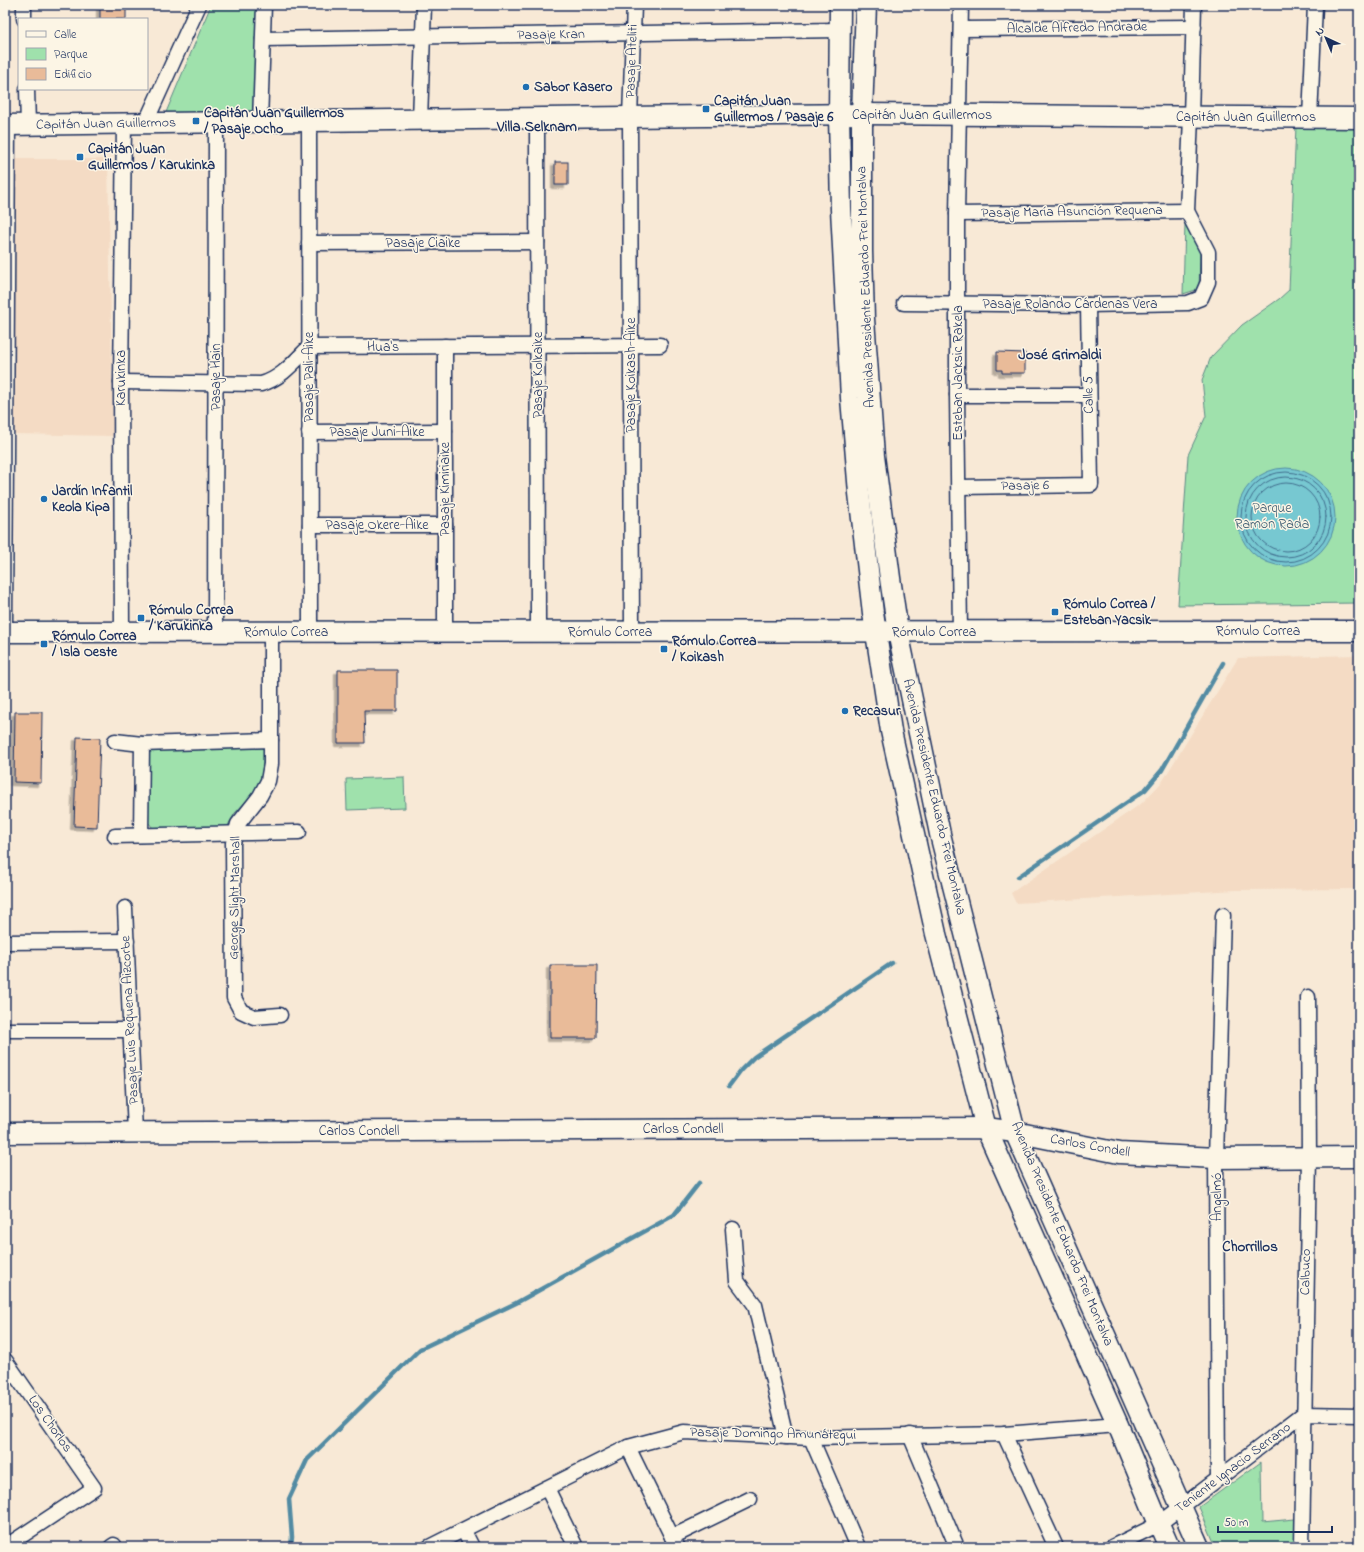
<svg xmlns="http://www.w3.org/2000/svg" width="1364" height="1552" font-family="'Indie Flower',sans-serif">
  <style>
    .built { fill: #f4dbc4 }
    .green { fill: #9fe1ac; stroke: #5d8885 }
    .water { fill: #77c8d1; stroke: #528ba3 }
    .lines { fill: none; stroke-linecap: round; stroke-linejoin: round }
    .shore { stroke: #406c8c; stroke-width: 1 }
    .stream { stroke: #528ba3; stroke-width: 4.5 }
    .building { fill: #e9bb99; stroke: #1b2f5e; filter: url(#shadow) }
    .street-casing { stroke: #1b2f5e; stroke-width: 17 }
    .secondary-casing { stroke: #1b2f5e; stroke-width: 23 }
    .street { stroke: #fcf5e5; stroke-width: 14 }
    .secondary { stroke: #fcf5e5; stroke-width: 20 }
    .poi-dot { fill: #1f6fb2; stroke: #fcf5e5; stroke-width: 1.5 }
    .labels { text-anchor: middle; dominant-baseline: central; stroke-width: 3; stroke-linejoin: round; paint-order: stroke }
    .street-label { font-size: 14px; fill: #1b2f5e; stroke: #fcf5e5 }
    .poi-label { font-size: 14px; font-weight: bold; fill: #1b2f5e; stroke: #fcf5e5; text-anchor: start }
    .park-label { font-size: 14px; fill: #3c5c72; stroke: #fcf5e5 }
    .neighbourhood-label { font-size: 15px; font-weight: bold; fill: #1b2f5e; stroke: #fcf5e5 }
  </style>
  <defs>
    <filter id="shadow"><feDropShadow dx="-3.5" dy="3.5" stdDeviation="0" flood-color="#0004"/></filter>
  </defs>
  <rect width="100%" height="100%" fill="#f8e9d6"/>
  <filter id="ink" filterUnits="userSpaceOnUse"><feTurbulence type="fractalNoise" baseFrequency=".025" numOctaves="2"/><feDisplacementMap in="SourceGraphic" scale="8" xChannelSelector="R" yChannelSelector="G"/><feConvolveMatrix kernelMatrix="1 2 1 2 8 2 1 2 1" color-interpolation-filters="sRGB"/></filter>
  <g filter="url(#ink)">
    <g class="built">
      <polygon points="14,159 108,159 113,436 12,434"/>
      <polygon points="1359,655 1359,889 1236,890 1016,903 1011,893 1142,803 1162,782 1238,658"/>
    </g>
    <g class="green">
      <polygon points="211,5 259,5 257,124 162,122"/>
      <polygon points="1296,126 1359,126 1359,603 1178,605 1188,455 1206,416 1202,380 1211,357 1242,325 1279,299 1289,290"/>
      <polygon points="1185,224 1200,251 1199,289 1183,294"/>
      <polygon points="157,748 264,748 262,774 258,785 251,796 235,813 227,827 153,828 148,822 149,754 152,750"/>
      <polygon points="404,777 405,808 347,810 346,779"/>
      <polygon points="1261,1462 1262,1522 1295,1519 1295,1547 1216,1547 1199,1507"/>
    </g>
    <circle class="water" cx="1286" cy="517" r="49"/>
    <g class="lines">
      <g class="shore">
        <circle cx="1286" cy="517" r="45"/>
        <circle cx="1286" cy="517" r="40"/>
        <circle cx="1286" cy="517" r="34"/>
      </g>
      <g class="stream">
        <polyline points="1018,877 1145,790 1162,770 1223,663"/>
        <polyline points="729,1086 741,1070 754,1057 892,963"/>
        <polyline points="291,1547 292,1537 289,1499 307,1460 420,1349 516,1303 674,1215 699,1183"/>
      </g>
    </g>
    <g class="building">
      <rect x="100" y="5" width="26" height="14"/>
      <rect x="555" y="162" width="13" height="23"/>
      <polygon points="997,352 1025,353 1025,373 1002,373 1002,370 997,370"/>
      <polygon points="338,670 397,670 397,711 364,711 365,743 338,743"/>
      <polygon points="15,712 42,712 41,783 14,782"/>
      <polygon points="77,737 100,738 97,827 74,826"/>
      <polygon points="550,965 597,965 596,1038 550,1038"/>
    </g>
    <g class="lines">
      <g class="street-casing">
        <g id="street">
          <polyline points="24,5 24,19"/>
          <polyline points="961,29 1194,27"/>
          <polyline points="263,39 839,30"/>
          <polyline points="27,89 28,125"/>
          <polyline points="537,118 538,632"/>
          <polyline points="1310,118 1315,5"/>
          <polyline points="420,120 424,5"/>
          <polyline points="309,121 310,632"/>
          <polyline points="260,122 264,5"/>
          <polyline points="145,124 199,5"/>
          <polyline points="957,214 1187,211"/>
          <polyline points="309,243 537,242"/>
          <polyline points="904,303 1088,305 1188,303 1201,298 1208,282 1208,252 1187,211 1191,117 1194,5"/>
          <polyline points="445,346 445,632"/>
          <path d="M121,382L261,384C281,379 295,361 309,347L660,345"/>
          <polyline points="957,395 1089,395"/>
          <polyline points="309,432 445,431"/>
          <polyline points="959,487 1091,485 1088,305"/>
          <polyline points="310,525 445,525"/>
          <polyline points="5,622 8,125"/>
          <polyline points="122,632 121,382 124,124"/>
          <polyline points="215,632 216,123"/>
          <polyline points="271,632 271,764 268,781 260,796 238,824 233,843 234,998 241,1011 254,1017 280,1015"/>
          <polyline points="632,632 630,117 634,5"/>
          <polyline points="960,632 957,395 957,214 961,5"/>
          <polyline points="115,741 142,744 271,740"/>
          <polyline points="141,835 142,744"/>
          <polyline points="115,836 299,832"/>
          <polyline points="125,908 135,1132"/>
          <polyline points="5,942 127,941"/>
          <polyline points="5,1030 131,1030"/>
          <polyline points="733,1229 737,1281 755,1305 786,1437"/>
          <polyline points="5,1360 94,1488 5,1547"/>
          <polyline points="1004,1434 1056,1547"/>
          <polyline points="910,1435 957,1547"/>
          <polyline points="811,1438 858,1547"/>
          <polyline points="628,1447 677,1547"/>
          <polyline points="1218,1479 1216,1158 1223,915"/>
          <polyline points="547,1488 576,1547"/>
          <polyline points="464,1531 472,1547"/>
          <polyline points="672,1537 750,1499"/>
          <polyline points="111,1547 114,1545"/>
          <polyline points="429,1547 628,1447 684,1432 811,1438 1004,1434 1118,1425"/>
          <polyline points="1112,1547 1159,1524 1303,1414 1359,1415"/>
          <polyline points="1302,1547 1309,1157 1308,997"/>
        </g>
      </g>
      <g class="secondary-casing">
        <g id="secondary">
          <polyline points="840,5 839,115 841,209 851,398 859,493 873,613 891,731 936,934 986,1128 1118,1425 1159,1524 1169,1547"/>
          <polyline points="866,5 862,114 862,251 864,319 874,456 890,578 898,632 940,834 1015,1132 1199,1547"/>
          <polyline points="5,125 862,114 1359,118"/>
          <polyline points="5,632 1359,631"/>
          <polyline points="5,1133 986,1128 1015,1132 1119,1153 1216,1158 1359,1157"/>
        </g>
      </g>
      <use href="#street" class="street"/>
      <use href="#secondary" class="secondary"/>
    </g>
  </g>
  <g class="poi-dot">
    <circle cx="526" cy="87" r="4"/>
    <rect x="702" y="105" width="8" height="8" rx="2"/>
    <rect x="192" y="117" width="8" height="8" rx="2"/>
    <rect x="76" y="153" width="8" height="8" rx="2"/>
    <circle cx="44" cy="499" r="4"/>
    <rect x="1051" y="608" width="8" height="8" rx="2"/>
    <rect x="137" y="614" width="8" height="8" rx="2"/>
    <rect x="40" y="640" width="8" height="8" rx="2"/>
    <rect x="660" y="645" width="8" height="8" rx="2"/>
    <circle cx="845" cy="711" r="4"/>
  </g>
  <g class="labels">
    <g class="street-label">
      <text transform="translate(1077 28) rotate(-1)">Alcalde Alfredo Andrade</text>
      <text transform="translate(551 35) rotate(-1)">Pasaje Kran</text>
      <text transform="translate(632 61) rotate(-88)">Pasaje Ateliti</text>
      <text x="922" y="115">Capitán Juan Guillermos</text>
      <text x="1246" y="117">Capitán Juan Guillermos</text>
      <text transform="translate(106 124) rotate(-1)">Capitán Juan Guillermos</text>
      <text transform="translate(1072 212) rotate(-1)">Pasaje María Asunción Requena</text>
      <text x="423" y="243">Pasaje Ciaike</text>
      <text transform="translate(866 287) rotate(-92)">Avenida Presidente Eduardo Frei Montalva</text>
      <text x="1070" y="304">Pasaje Rolando Cárdenas Vera</text>
      <text x="383" y="347">Hua's</text>
      <text transform="translate(958 373) rotate(-90)">Esteban Jacksic Rakela</text>
      <text transform="translate(538 375) rotate(-90)">Pasaje Kolkaike</text>
      <text transform="translate(631 375) rotate(-90)">Pasaje Koikash-Aike</text>
      <text transform="translate(216 377) rotate(-90)">Pasaje Hain</text>
      <text transform="translate(309 377) rotate(-90)">Pasaje Pali-Aike</text>
      <text transform="translate(121 378) rotate(-90)">Karukinka</text>
      <text transform="translate(1089 395) rotate(-91)">Calle 5</text>
      <text x="377" y="432">Pasaje Juni-Aike</text>
      <text transform="translate(1025 486) rotate(-1)">Pasaje 6</text>
      <text transform="translate(445 489) rotate(-90)">Pasaje Kimiriaike</text>
      <text x="377" y="525">Pasaje Okere-Aike</text>
      <text x="1258" y="631">Rómulo Correa</text>
      <text x="286" y="632">Rómulo Correa</text>
      <text x="610" y="632">Rómulo Correa</text>
      <text x="934" y="632">Rómulo Correa</text>
      <text transform="translate(934 797) rotate(77)">Avenida Presidente Eduardo Frei Montalva</text>
      <text transform="translate(235 898) rotate(-89)">George Slight Marshall</text>
      <text transform="translate(130 1020) rotate(-93)">Pasaje Luis Requena Aizcorbe</text>
      <text x="683" y="1129">Carlos Condell</text>
      <text x="359" y="1131">Carlos Condell</text>
      <text transform="translate(1090 1146) rotate(10)">Carlos Condell</text>
      <text transform="translate(1217 1197) rotate(-90)">Angelmó</text>
      <text transform="translate(1062 1234) rotate(67)">Avenida Presidente Eduardo Frei Montalva</text>
      <text transform="translate(1306 1272) rotate(-89)">Calbuco</text>
      <text transform="translate(50 1424) rotate(55)">Los Chorlos</text>
      <text transform="translate(773 1434) rotate(1)">Pasaje Domingo Amunátegui</text>
      <text transform="translate(1233 1468) rotate(-37)">Teniente Ignacio Serrano</text>
    </g>
    <g class="poi-label">
      <text x="534" y="87">Sabor Kasero</text>
      <text x="714" y="101">Capitán Juan<tspan x="714" dy="16">Guillermos / Pasaje 6</tspan></text>
      <text x="204" y="113">Capitán Juan Guillermos<tspan x="204" dy="16">/ Pasaje Ocho</tspan></text>
      <text x="88" y="149">Capitán Juan<tspan x="88" dy="16">Guillermos / Karukinka</tspan></text>
      <text x="52" y="491">Jardín Infantil<tspan x="52" dy="16">Keola Kipa</tspan></text>
      <text x="1063" y="604">Rómulo Correa /<tspan x="1063" dy="16">Esteban Yacsik</tspan></text>
      <text x="149" y="610">Rómulo Correa<tspan x="149" dy="16">/ Karukinka</tspan></text>
      <text x="52" y="636">Rómulo Correa<tspan x="52" dy="16">/ Isla Oeste</tspan></text>
      <text x="672" y="641">Rómulo Correa<tspan x="672" dy="16">/ Koikash</tspan></text>
      <text x="853" y="711">Recasur</text>
    </g>
    <g class="park-label">
      <text x="1272" y="508">Parque<tspan x="1272" dy="16">Ramón Rada</tspan></text>
    </g>
    <g class="neighbourhood-label">
      <text x="537" y="127">Villa Selknam</text>
      <text x="1060" y="355">José Grimaldi</text>
      <text x="1250" y="1247">Chorrillos</text>
    </g>
  </g>
  <rect width="1364" height="1552" fill="none" stroke="#fcf5e5" stroke-width="20"/>
  <rect x="10" y="10" width="1344" height="1532" fill="none" stroke="#1b2f5e" stroke-width="1.5" filter="url(#ink)"/>
  <rect x="18" y="18" width="130" height="72" fill="#fcf5e5" stroke="#a2a6af"/>
  <rect x="26" y="31" width="20" height="6" fill="#fcf5e5" stroke="#a2a6af"/>
  <text x="54" y="38" font-size="12" fill="#1b2f5e">Calle</text>
  <rect x="26" y="48" width="20" height="12" fill="#9fe1ac" stroke="#a2a6af"/>
  <text x="54" y="58" font-size="12" fill="#1b2f5e">Parque</text>
  <rect x="26" y="68" width="20" height="12" fill="#e9bb99" stroke="#a2a6af"/>
  <text x="54" y="78" font-size="12" fill="#1b2f5e">Edificio</text>
  <g transform="translate(1326 38) rotate(316)" stroke="#fcf5e5" stroke-width="3" paint-order="stroke">
  <path d="M0-3L7 15L0 10L-7 15Z" fill="#1b2f5e"/>
  <text y="-6" font-size="11" font-weight="bold" text-anchor="middle" fill="#1b2f5e">N</text>
  </g>
  <path d="M1218 1526v6h114v-6" fill="none" stroke="#1b2f5e" stroke-width="2"/>
  <text x="1224" y="1526" font-size="12" fill="#1b2f5e" stroke="#fcf5e5" stroke-width="3" paint-order="stroke">50 m</text>
</svg>
